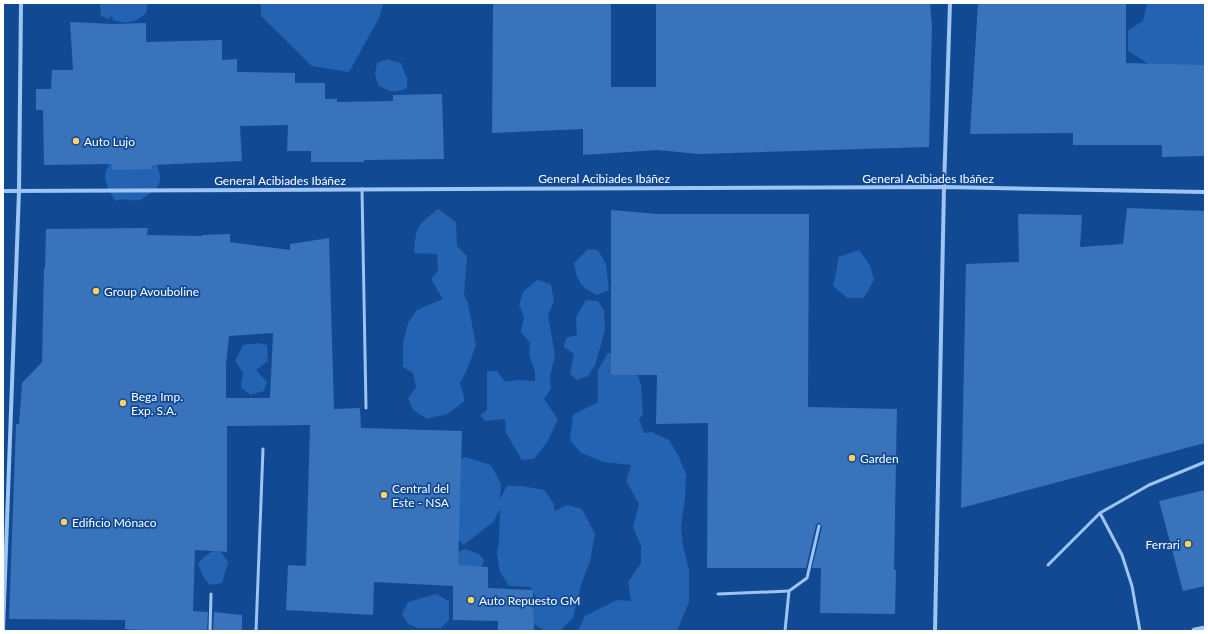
<svg xmlns="http://www.w3.org/2000/svg" width="1208" height="634" font-family="Lato,sans-serif">
  <style>
    .green { fill: #2363b2 }
    .building { fill: #3973bb; fill-rule: evenodd }
    .lines { fill: none; stroke-linecap: round; stroke-linejoin: round }
    .service { stroke: #9dc4f3; stroke-width: 3 }
    .minor { stroke: #9dc4f3; stroke-width: 4 }
    .tertiary { stroke: #9dc4f3; stroke-width: 7 }
    .poi-dot { fill: #ffd15f; stroke: #114992; stroke-width: 1.5 }
    .labels { text-anchor: middle; dominant-baseline: central; stroke-width: 3.5; stroke-linejoin: round; paint-order: stroke }
    .poi-label { font-size: 12px; fill: #fff; stroke: #114992; text-anchor: start }
    .street-label { font-size: 12px; fill: #fff; stroke: #114992 }
  </style>
  <rect width="100%" height="100%" fill="#114992"/>
  <g class="green">
    <path d="M101,3H148L146,13C135,22 128,25 113,20L112,15L109,19L101,16L100,5Z"/>
    <polygon points="261,3 383,3 380,16 349,72 312,66 261,16"/>
    <polygon points="1147,3 1205,3 1205,69 1152,66 1128,51 1128,30 1143,21"/>
    <path d="M387,59L401,63L407,79V88C393,94 391,92 378,85L375,74L377,63Z"/>
    <path d="M117,153L152,155C160,171 167,184 148,195C146,196 143,199 140,200C132,202 126,197 115,201C102,176 101,177 117,153Z"/>
    <path d="M438,209L456,222L457,246L467,256L464,295L468,303L476,345L466,372L460,383L465,401L447,414L427,419L413,410L408,398L416,387L413,373L403,367V343L408,323L417,310L443,299L431,279L438,271L437,254L414,253C416,226 417,226 438,209Z"/>
    <path d="M588,249L598,250L606,264L609,290L597,295C580,287 577,281 574,263Z"/>
    <polygon points="859,250 870,265 874,280 864,298 847,298 833,286 837,268 838,257"/>
    <polygon points="537,280 551,284 554,302 548,315 555,356 550,376 551,389 544,399 558,419 548,441 534,459 522,460 506,433 505,419 486,421 480,416 487,410 487,371 497,371 505,382 519,380 535,381 535,372 529,354 530,343 521,332 524,317 519,305 523,292"/>
    <polygon points="586,300 598,301 604,310 605,329 601,345 595,365 588,376 577,380 570,374 574,354 564,347 566,338 577,335 576,317"/>
    <polygon points="259,343 267,345 268,361 256,370 267,382 264,391 250,395 241,387 243,373 235,361 243,345"/>
    <polygon points="608,353 630,356 641,384 643,414 639,419 644,433 652,432 669,440 678,455 686,474 685,498 681,527 683,546 689,570 689,602 677,631 578,631 585,616 617,600 631,601 628,582 641,563 641,546 633,527 639,504 626,481 631,465 604,462 581,453 570,440 573,415 598,402 598,370"/>
    <polygon points="465,457 491,465 501,484 500,499 507,486 522,486 544,490 554,504 555,511 567,505 582,509 595,534 590,561 581,585 573,618 560,631 545,631 534,624 533,611 537,600 531,587 509,586 500,572 497,554 499,540 500,509 493,522 464,545 453,536 450,466"/>
    <polygon points="465,549 479,554 484,560 481,570 463,580 452,555"/>
    <polygon points="213,551 221,552 228,562 222,583 210,585 204,578 198,564 204,557"/>
    <polygon points="436,594 449,601 449,620 441,628 418,628 408,624 402,614 408,602"/>
  </g>
  <g class="building">
    <polygon points="493,3 611,3 611,87 656,87 656,3 930,3 932,26 929,147 699,154 657,150 583,155 583,129 492,133"/>
    <polygon points="978,3 1126,3 1126,63 1205,65 1205,156 1162,157 1162,145 1073,145 1073,133 970,134"/>
    <polygon points="70,22 113,24 146,23 146,42 222,40 222,60 237,59 237,72 295,73 295,83 325,83 325,99 337,99 337,102 393,101 393,95 442,94 444,159 364,160 364,162 311,162 311,151 287,151 288,125 240,126 242,161 152,165 152,169 112,170 112,164 44,165 43,110 36,110 36,89 51,89 52,70 73,70"/>
    <polygon points="1127,208 1205,211 1205,443 961,508 966,264 1019,262 1018,214 1082,215 1080,247 1123,244"/>
    <polygon points="611,210 657,214 809,214 808,407 897,409 894,570 896,570 895,614 820,613 821,568 812,568 822,527 820,523 818,523 816,525 806,568 707,568 708,423 656,424 657,375 611,375"/>
    <path d="M148,228L147,235L202,236V235L230,234V242L290,250V244L329,238L334,409L360,408L361,428L462,431L458,565L488,567V588L533,590L534,630H498V621L453,620V586L374,582L373,615L286,610L288,565L306,566L310,425L227,426V552L195,550L193,611L208,612L207,631H151L125,629V620L9,619L16,424H19L22,383L42,362L44,268H45L46,229ZM273,333L270,398H226V365L229,336Z"/>
    <polygon points="1205,490 1205,586 1183,591 1159,501"/>
    <polygon points="214,612 242,615 242,631 213,631"/>
  </g>
  <g class="lines">
    <g class="service">
      <polyline points="362,189 366,408"/>
      <polyline points="1100,513 1149,485 1205,462"/>
      <polyline points="1048,565 1100,513 1122,555 1132,586 1140,631"/>
      <polyline points="718,594 789,591"/>
      <polyline points="210,631 211,594"/>
      <polyline points="256,631 263,449"/>
      <polyline points="785,631 789,591 807,578 819,526"/>
    </g>
    <g class="minor">
      <polyline points="3,191 944,187 1205,192"/>
      <polyline points="3,631 19,191 21,3"/>
      <polyline points="935,631 944,187 950,3"/>
    </g>
    <polyline class="tertiary" points="1195,631 1205,629"/>
  </g>
  <g class="poi-dot">
    <circle cx="76" cy="141" r="4"/>
    <circle cx="96" cy="291" r="4"/>
    <circle cx="123" cy="403" r="4"/>
    <circle cx="852" cy="458" r="4"/>
    <circle cx="384" cy="495" r="4"/>
    <circle cx="64" cy="522" r="4"/>
    <circle cx="1188" cy="544" r="4"/>
    <circle cx="471" cy="600" r="4"/>
  </g>
  <g class="labels">
    <g class="poi-label">
      <text x="84" y="141">Auto Lujo</text>
      <text x="104" y="291">Group Avouboline</text>
      <text x="131" y="396">Bega Imp.<tspan x="131" dy="14">Exp. S.A.</tspan></text>
      <text x="860" y="458">Garden</text>
      <text x="392" y="488">Central del<tspan x="392" dy="14">Este - NSA</tspan></text>
      <text x="72" y="522">Edificio Mónaco</text>
      <text x="1180" y="544" text-anchor="end">Ferrari</text>
      <text x="479" y="600">Auto Repuesto GM</text>
    </g>
    <g class="street-label">
      <text x="604" y="178">General Acibiades Ibáñez</text>
      <text x="928" y="178">General Acibiades Ibáñez</text>
      <text x="280" y="180">General Acibiades Ibáñez</text>
    </g>
  </g>
  <rect width="1208" height="634" fill="none" stroke="#ffffff" stroke-width="8"/>
</svg>
